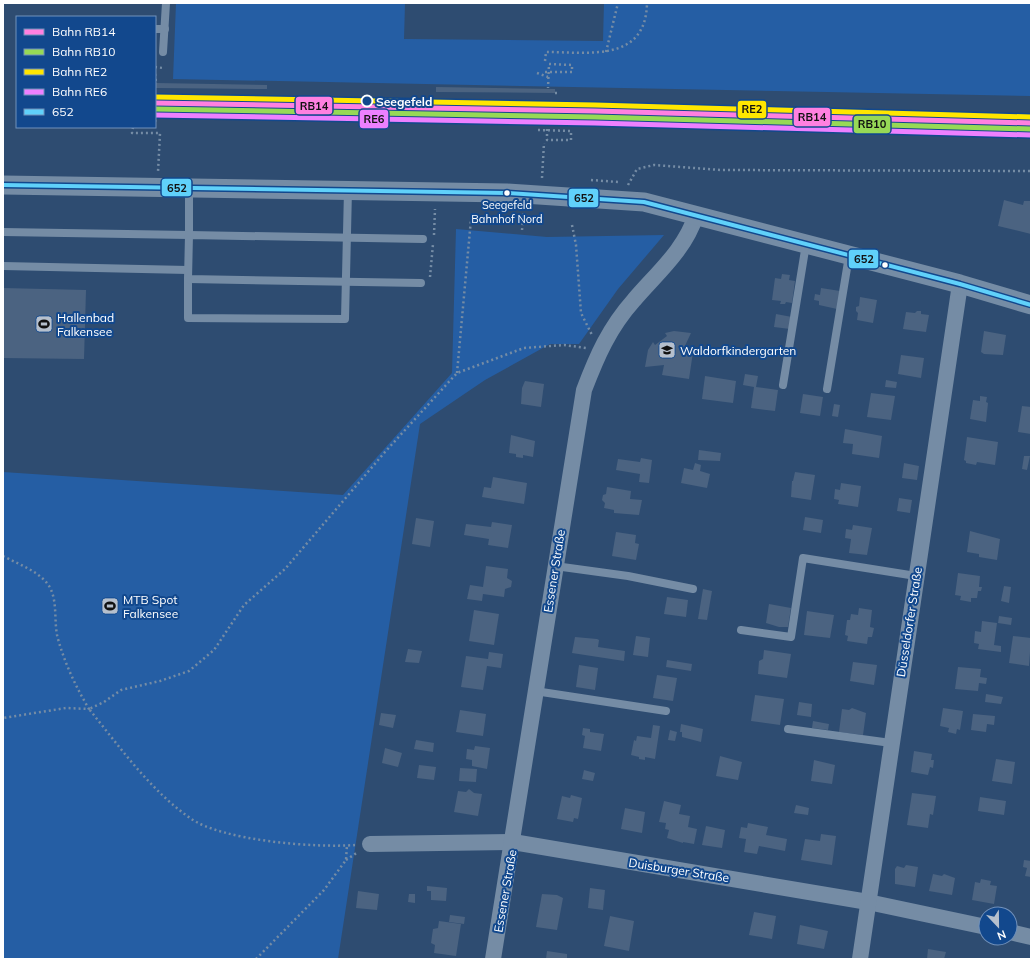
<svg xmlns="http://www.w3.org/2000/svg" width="1034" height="962" font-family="Mulish,sans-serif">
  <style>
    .green { fill: #255ea4 }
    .building { fill: #4b6381 }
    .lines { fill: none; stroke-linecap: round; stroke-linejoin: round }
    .path { stroke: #758ca5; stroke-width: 2.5; stroke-dasharray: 2 3; stroke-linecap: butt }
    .service { stroke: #758ca5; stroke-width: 8 }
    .minor { stroke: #758ca5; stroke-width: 16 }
    .tertiary { stroke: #758ca5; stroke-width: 19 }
    .bus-1-casing { stroke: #12488d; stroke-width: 7 }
    .bus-1 { stroke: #60d1fa; stroke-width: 4 }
    .rail-1-casing { stroke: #12488d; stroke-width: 8 }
    .rail-2-casing { stroke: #12488d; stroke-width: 8 }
    .rail-3-casing { stroke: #12488d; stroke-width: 8 }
    .rail-4-casing { stroke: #12488d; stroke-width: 8 }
    .rail-1 { stroke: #ff80e0; stroke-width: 5 }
    .rail-2 { stroke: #97d956; stroke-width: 5 }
    .rail-3 { stroke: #ffe600; stroke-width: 5 }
    .rail-4 { stroke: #ed80ff; stroke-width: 5 }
    .stop-dot { fill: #12488d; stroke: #fff; stroke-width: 2 }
    .bus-dot { fill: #fff; stroke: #12488d; stroke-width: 1.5 }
    .labels { text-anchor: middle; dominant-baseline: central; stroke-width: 4; stroke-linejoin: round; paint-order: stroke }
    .bus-label { font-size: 11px; fill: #fff; stroke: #12488d }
    .stop-label { font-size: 12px; font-weight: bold; fill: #fff; stroke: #12488d; text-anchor: start }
    .poi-label { font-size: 12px; fill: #fff; stroke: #12488d; text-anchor: start }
    .street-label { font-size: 12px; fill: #fff; stroke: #12488d }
    .line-badge { stroke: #12488d; stroke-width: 1.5 }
    .pale-badge-label { font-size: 11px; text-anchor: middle; font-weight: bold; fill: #111 }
  </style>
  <rect width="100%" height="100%" fill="#2e4c71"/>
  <g class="green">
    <polygon points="176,3 405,3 404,39 603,41 604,3 1031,3 1031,96 173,79"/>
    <polygon points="456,229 547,237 664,235 618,289 579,344 550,344 485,380 420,424 338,959 3,959 3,472 343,495 452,373"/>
  </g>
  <g class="building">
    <polygon points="156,83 267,85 267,89 156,88"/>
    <polygon points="436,87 555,89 555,93 436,92"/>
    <polygon points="156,109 267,110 267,113 156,111"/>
    <polygon points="436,113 551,114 551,117 547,117 436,115"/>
    <polygon points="1004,200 1023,205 1024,201 1031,201 1031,234 998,226"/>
    <polygon points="782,274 790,275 789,280 795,281 792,303 786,302 785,304 780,304 781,301 772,300 775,278 781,279"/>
    <polygon points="3,288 86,290 84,359 3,358"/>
    <polygon points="821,288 840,291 837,309 819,305 819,301 814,300 815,294 820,295"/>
    <polygon points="860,297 877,300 873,323 857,320 858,313 856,311 856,307 859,306"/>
    <polygon points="917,311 921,311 921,314 929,315 926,332 903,329 906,312 915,313"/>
    <polygon points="776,314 792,317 790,329 774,327"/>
    <polygon points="674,331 691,333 683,350 693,352 689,379 662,375 664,365 645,367 648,350 653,342 655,345 667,336 665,333"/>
    <polygon points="984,331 1006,335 1003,355 984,354 981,352"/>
    <polygon points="901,355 924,358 921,378 898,374"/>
    <polygon points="745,374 758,376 756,387 778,390 775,411 751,408 754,387 743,385"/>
    <polygon points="705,376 736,381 733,403 702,399"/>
    <polygon points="886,380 897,382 896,388 885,387"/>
    <polygon points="525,381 544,384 541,407 521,404 522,388"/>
    <polygon points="871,393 895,396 891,420 867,417"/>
    <polygon points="803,394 823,397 820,416 800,413"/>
    <polygon points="980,396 987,397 986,402 988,403 986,422 970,419 973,400 980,401"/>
    <polygon points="834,404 840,405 838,417 832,416"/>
    <polygon points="1022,406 1031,407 1031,434 1018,432"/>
    <polygon points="845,429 882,436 879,458 852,454 853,444 843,443"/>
    <polygon points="511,435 535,441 533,457 523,455 523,458 516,457 516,454 509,453"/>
    <polygon points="967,437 998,442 995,465 977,462 976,465 966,463 966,461 964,460"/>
    <polygon points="699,450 721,453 720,461 698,460"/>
    <polygon points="1024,456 1030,456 1027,470 1022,469"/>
    <polygon points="641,458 652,460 649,483 639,482 640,474 616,470 618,459 640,462"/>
    <polygon points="695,463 701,465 700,471 710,474 707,488 681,483 684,468 693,470"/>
    <polygon points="904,463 919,466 917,480 902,478"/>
    <polygon points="795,472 815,475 811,500 791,497 792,481 793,481"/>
    <polygon points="493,477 527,483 524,504 482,497 484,487 491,488"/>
    <polygon points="841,483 861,486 858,507 838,504 839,500 834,499 835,489 840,490"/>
    <polygon points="607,487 631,491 630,499 642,500 639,515 614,513 614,510 604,508 605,503 602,500 603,495 606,494"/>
    <polygon points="899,498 912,500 910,513 897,511"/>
    <polygon points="805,517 823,520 821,533 803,530"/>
    <polygon points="416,518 434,521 430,547 412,544"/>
    <polygon points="492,522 512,525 508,548 488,545 489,539 464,535 466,524 491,527"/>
    <polygon points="853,525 872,528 867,555 849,553 851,539 845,538 846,529 852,530"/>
    <polygon points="970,531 1000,539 997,560 979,557 979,554 967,552"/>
    <polygon points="616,532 636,535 635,543 639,544 636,560 612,556"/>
    <polygon points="486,566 508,569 507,578 512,581 511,587 505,589 504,597 483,594 482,601 467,599 470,585 483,587"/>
    <polygon points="958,573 980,576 979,587 982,587 981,591 978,591 977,598 971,598 971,602 960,600 961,596 955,595"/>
    <polygon points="1004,586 1011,587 1009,603 1001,601"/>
    <polygon points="703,589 712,591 707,620 698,619"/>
    <polygon points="667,597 688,600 686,617 664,614"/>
    <polygon points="769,604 791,608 788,627 779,627 766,623"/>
    <polygon points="859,608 872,610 870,627 874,628 872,637 868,637 867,644 847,641 848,636 845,635 847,620 850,620 851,614 858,615"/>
    <polygon points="474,610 499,614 494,645 469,641"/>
    <polygon points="807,611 834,615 830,638 804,635"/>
    <polygon points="999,616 1012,618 1011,625 998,623"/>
    <polygon points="982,621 997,623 994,645 1001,646 1001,652 978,649 979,644 974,643 975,631 981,632"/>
    <polygon points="636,636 650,638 648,657 633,655"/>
    <polygon points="1013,636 1031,638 1029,666 1009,663"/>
    <polygon points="575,637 597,639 599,640 598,647 625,651 624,661 572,653"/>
    <polygon points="408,649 422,651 419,663 405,662"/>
    <polygon points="764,650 791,654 787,678 758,674 759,661 763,659"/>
    <polygon points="489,652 503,654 501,668 487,666 483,690 461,687 466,656 488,659"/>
    <polygon points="667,660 692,664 691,671 666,667"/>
    <polygon points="853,662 877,665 874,685 850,681"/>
    <polygon points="579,665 598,668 595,690 576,687"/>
    <polygon points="958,667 981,669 980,677 987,678 986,684 979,683 978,691 955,689"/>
    <polygon points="657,675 677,678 673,701 653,698"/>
    <polygon points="986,694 1003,697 1001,704 985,702"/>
    <polygon points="755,695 784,699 780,725 751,721"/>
    <polygon points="799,702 812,704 811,717 797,715"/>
    <polygon points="852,708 866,713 863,735 839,732 842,709 849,710"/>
    <polygon points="943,708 963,711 960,730 957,729 956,734 948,732 949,728 940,726"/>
    <polygon points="460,710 486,714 483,736 456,732"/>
    <polygon points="381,713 396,715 393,728 379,725"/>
    <polygon points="973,714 995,716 994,725 987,724 986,732 971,730"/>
    <polygon points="813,721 829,724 828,730 812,728"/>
    <polygon points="681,724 703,729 701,742 682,737 682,732 680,732"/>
    <polygon points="653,725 660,726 655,759 645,757 645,760 639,759 639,757 631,755 634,740 636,741 637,736 651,738"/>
    <polygon points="583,728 590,729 590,732 604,734 601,751 583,748 585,736 582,735"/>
    <polygon points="670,730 677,732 675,741 668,740"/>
    <polygon points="416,740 434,743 433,752 414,749"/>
    <polygon points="475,746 490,748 487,769 472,766 472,760 466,759 467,749 474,750"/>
    <polygon points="385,748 402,753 398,767 382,763"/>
    <polygon points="914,751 932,754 931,760 934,760 933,768 930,767 928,775 911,772"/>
    <polygon points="720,756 742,762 738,780 716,776"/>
    <polygon points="996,759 1015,762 1012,784 992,781"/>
    <polygon points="814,760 835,765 832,784 811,781"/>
    <polygon points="419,765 436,767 434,780 417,778"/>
    <polygon points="460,768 477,769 476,782 459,781"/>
    <polygon points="584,770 595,773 593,781 582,779"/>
    <polygon points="469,789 474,793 482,794 478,816 454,812 458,791 466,792"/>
    <polygon points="912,793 936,796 933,815 930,814 928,828 907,825"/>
    <polygon points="571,795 582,798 578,819 574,818 573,822 557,819 562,796 570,798"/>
    <polygon points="980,797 1006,801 1004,815 978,811"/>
    <polygon points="664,801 681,805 679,814 690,816 688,827 697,829 694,844 683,842 683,843 667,838 669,830 665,829 666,823 659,822"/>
    <polygon points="796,805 809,808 808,815 794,813"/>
    <polygon points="625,808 645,812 642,833 621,829"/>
    <polygon points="748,823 768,827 766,835 787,839 785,851 759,846 757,854 744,852 746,839 739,838 741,827 747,828"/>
    <polygon points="706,826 725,830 722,848 702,845"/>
    <polygon points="821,834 836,836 832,865 801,860 805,839 820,841"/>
    <polygon points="1024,860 1031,861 1031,877 1025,876 1027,868 1023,867"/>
    <polygon points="906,865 918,867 915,887 895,884 895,869 897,866 904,868"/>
    <polygon points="933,874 942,876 944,874 955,878 952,895 929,891"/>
    <polygon points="981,879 991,881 990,885 997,886 994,904 972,900 975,882 980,883"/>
    <polygon points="427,886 447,888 446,901 431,900 431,891 427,891"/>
    <polygon points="590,888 605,890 603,910 588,908"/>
    <polygon points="358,891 379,894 377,910 356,908"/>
    <polygon points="409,894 415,894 415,903 408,902"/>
    <polygon points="542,894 557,895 563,898 557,930 536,927"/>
    <polygon points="754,912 776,916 772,939 749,935"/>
    <polygon points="450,915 465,917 464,924 449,922"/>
    <polygon points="610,916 634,921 629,951 604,946"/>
    <polygon points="439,921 461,924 456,956 434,953 435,945 431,943 433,929 438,928"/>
    <polygon points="800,925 828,931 824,949 797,944"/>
    <polygon points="928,949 946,952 944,959 927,959"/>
    <polygon points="547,951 567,954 567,959 546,959"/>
  </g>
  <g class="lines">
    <g class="path">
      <polyline points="606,52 618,3"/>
      <path d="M545,61L546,52C588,52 646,63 647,3"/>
      <polyline points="155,67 163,68"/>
      <polyline points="545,72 572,72 572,65 549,64 548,88"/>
      <polyline points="537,73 548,77"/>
      <polyline points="155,74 156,83"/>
      <polyline points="155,87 156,87"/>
      <polyline points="555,93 560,93"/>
      <polyline points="551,114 557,114"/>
      <polyline points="155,122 156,111"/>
      <polyline points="133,127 132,133 160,133 158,172"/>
      <polyline points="538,130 571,131 571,140 547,140 547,117"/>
      <polyline points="542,178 544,143"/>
      <polyline points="591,180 618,182"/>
      <polyline points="628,185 637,169 654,165 721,170 1031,171"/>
      <polyline points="572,225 576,245 581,313 592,335"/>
      <polyline points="522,230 524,210"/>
      <polyline points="434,235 435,209"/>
      <polyline points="430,277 433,244"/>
      <polyline points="457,373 471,219"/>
      <path d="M3,556C18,564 36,570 47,583C59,598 53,622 58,639C65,664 76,687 89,709L66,708L3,718"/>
      <path d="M355,845C316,848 222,841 190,818C150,790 119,746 89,709L104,702L121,690L160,681L189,671L214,650L244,605L285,569L385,452L457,373L524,348L564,345L586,348"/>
      <polyline points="346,860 358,852"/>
      <polyline points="256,959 324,890 346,860 347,845"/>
    </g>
    <g class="service">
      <polyline points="155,29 165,29"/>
      <polyline points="163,52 166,3"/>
      <polyline points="3,232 189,235 189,188"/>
      <polyline points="3,266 188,270"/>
      <polyline points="188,279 188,318 345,319 348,190"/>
      <polyline points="421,283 188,279 189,235 423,239"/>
      <polyline points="783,385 806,244"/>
      <polyline points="827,389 849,256"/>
      <polyline points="555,566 628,576 693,589"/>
      <polyline points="741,630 791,637 803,558 916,576"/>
      <polyline points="535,691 666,711"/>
      <polyline points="788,729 891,743"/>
    </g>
    <g class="minor">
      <polyline points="370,844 513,842 868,902 986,927"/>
      <polyline points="1010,932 1031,937"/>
      <path d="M493,959L584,390C597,356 609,328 634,300C657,273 685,250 696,215"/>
      <polyline points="860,959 960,284"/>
    </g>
    <polyline class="tertiary" points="3,185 507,193 644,202 960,284 1031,305"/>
    <g class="bus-1-casing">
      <polyline id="bus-1" points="3,185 507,193 644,202 960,284 1031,305"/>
    </g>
    <use href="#bus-1" class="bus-1"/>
    <g class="rail-1-casing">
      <polyline id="rail-1" points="155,103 595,111 1031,123"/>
    </g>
    <g class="rail-2-casing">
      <polyline id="rail-2" points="155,109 595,117 1031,129"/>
    </g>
    <g class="rail-3-casing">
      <polyline id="rail-3" points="155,97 595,105 1031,117"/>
    </g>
    <g class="rail-4-casing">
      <polyline id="rail-4" points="155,115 595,123 1031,135"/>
    </g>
    <use href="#rail-1" class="rail-1"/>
    <use href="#rail-2" class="rail-2"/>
    <use href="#rail-3" class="rail-3"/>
    <use href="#rail-4" class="rail-4"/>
  </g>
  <defs>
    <g id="stadium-square" transform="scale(0.9)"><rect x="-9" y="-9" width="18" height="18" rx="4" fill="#b6c0cd" stroke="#12488d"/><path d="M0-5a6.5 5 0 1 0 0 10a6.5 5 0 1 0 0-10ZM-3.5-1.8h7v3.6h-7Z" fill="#111"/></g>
    <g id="school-square" transform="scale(0.9)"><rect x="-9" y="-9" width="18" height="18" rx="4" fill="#b6c0cd" stroke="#12488d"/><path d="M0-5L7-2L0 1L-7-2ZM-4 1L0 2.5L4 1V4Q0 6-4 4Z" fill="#111"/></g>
  </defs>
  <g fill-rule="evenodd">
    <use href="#stadium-square" x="44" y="324"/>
    <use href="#school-square" x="667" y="350"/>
    <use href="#stadium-square" x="110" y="606"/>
  </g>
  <circle class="stop-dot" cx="367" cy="101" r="5.5"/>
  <g class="bus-dot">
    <circle cx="507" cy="193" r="3.5"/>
    <circle cx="885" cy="265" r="3.5"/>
  </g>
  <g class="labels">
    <g class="bus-label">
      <text x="507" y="205">Seegefeld<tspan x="507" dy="14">Bahnhof Nord</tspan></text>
    </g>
    <g class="stop-label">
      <text x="376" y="101">Seegefeld</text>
    </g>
    <g class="poi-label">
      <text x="57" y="317">Hallenbad<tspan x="57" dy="14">Falkensee</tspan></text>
      <text x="680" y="350">Waldorfkindergarten</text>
      <text x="123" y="599">MTB Spot<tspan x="123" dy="14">Falkensee</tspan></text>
    </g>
    <g class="street-label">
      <text transform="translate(554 571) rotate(-81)">Essener Straße</text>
      <text transform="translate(909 622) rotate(-81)">Düsseldorfer Straße</text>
      <text transform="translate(679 870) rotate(9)">Duisburger Straße</text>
      <text transform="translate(505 891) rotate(-80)">Essener Straße</text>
    </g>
  </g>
  <g class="line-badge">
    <rect x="295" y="96" width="38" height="19" rx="4" fill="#ff80e0"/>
    <rect x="737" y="100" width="30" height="19" rx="4" fill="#ffe600"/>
    <rect x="793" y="107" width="38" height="20" rx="4" fill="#ff80e0"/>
    <rect x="359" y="109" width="30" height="20" rx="4" fill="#ed80ff"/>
    <rect x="853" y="115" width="38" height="19" rx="4" fill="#97d956"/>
    <rect x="161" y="178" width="31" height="19" rx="4" fill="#60d1fa"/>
    <rect x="568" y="188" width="31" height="20" rx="4" fill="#60d1fa"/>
    <rect x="848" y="249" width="31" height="20" rx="4" fill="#60d1fa"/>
  </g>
  <g class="pale-badge-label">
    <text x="314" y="110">RB14</text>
    <text x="752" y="113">RE2</text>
    <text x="812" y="121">RB14</text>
    <text x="374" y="123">RE6</text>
    <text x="872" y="128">RB10</text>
    <text x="177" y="192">652</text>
    <text x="584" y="202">652</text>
    <text x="864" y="263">652</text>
  </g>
  <rect width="1034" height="962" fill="none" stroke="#ffffff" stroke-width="8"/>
  <rect x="16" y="16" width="140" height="112" fill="#12488d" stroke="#7191bb"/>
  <rect x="24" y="29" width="20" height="6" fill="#ff80e0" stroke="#7191bb"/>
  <text x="52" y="36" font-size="12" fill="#ffffff">Bahn RB14</text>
  <rect x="24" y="49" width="20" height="6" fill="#97d956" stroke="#7191bb"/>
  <text x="52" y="56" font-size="12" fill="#ffffff">Bahn RB10</text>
  <rect x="24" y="69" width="20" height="6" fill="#ffe600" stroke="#7191bb"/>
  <text x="52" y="76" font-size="12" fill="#ffffff">Bahn RE2</text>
  <rect x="24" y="89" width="20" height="6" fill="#ed80ff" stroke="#7191bb"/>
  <text x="52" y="96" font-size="12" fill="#ffffff">Bahn RE6</text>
  <rect x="24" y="109" width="20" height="6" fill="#60d1fa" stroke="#7191bb"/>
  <text x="52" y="116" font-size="12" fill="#ffffff">652</text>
  <g transform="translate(998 926) rotate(158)"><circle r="19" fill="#12488d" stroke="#7191bb"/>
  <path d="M0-3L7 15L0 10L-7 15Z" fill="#b6c0cd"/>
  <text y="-6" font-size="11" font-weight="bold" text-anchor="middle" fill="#ffffff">N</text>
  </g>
</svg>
